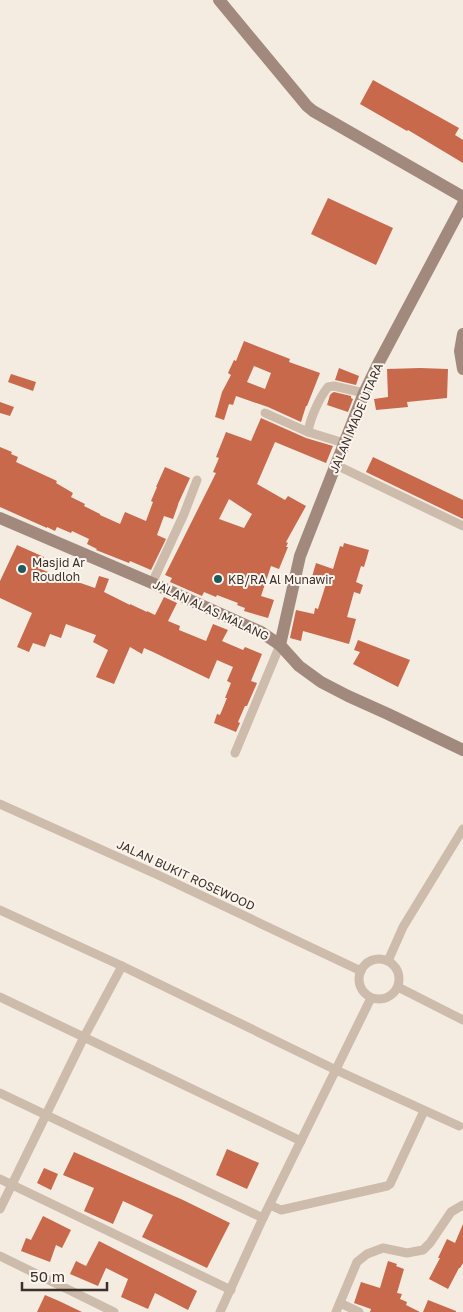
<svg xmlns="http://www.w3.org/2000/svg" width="463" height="1312" font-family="'Golos Text',sans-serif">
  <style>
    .building { fill: #c8694b; fill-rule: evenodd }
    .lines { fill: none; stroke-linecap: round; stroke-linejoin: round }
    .street { stroke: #cdbbac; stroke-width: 9 }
    .secondary { stroke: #a18a7d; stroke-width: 12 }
    .poi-dot { fill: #1f5a5e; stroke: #fbf5ee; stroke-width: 2 }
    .labels { text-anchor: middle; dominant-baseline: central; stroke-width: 4; stroke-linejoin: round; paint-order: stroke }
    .street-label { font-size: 12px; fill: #3b302b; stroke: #fbf5ee }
    .poi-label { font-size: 12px; fill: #3b302b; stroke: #fbf5ee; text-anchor: start }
  </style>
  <rect width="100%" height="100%" fill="#f4ebe1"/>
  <g class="building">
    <polygon points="373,80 459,128 455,135 463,140 463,163 408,130 407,131 360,104"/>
    <polygon points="328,198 393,228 376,265 311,234"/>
    <path d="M244,341L290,359L289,362L320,373L307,406H306L301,422L268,407L236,396L233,405L229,404L224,420L215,417L222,392L231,375L228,373L234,360L236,361ZM254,366L271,373L265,389L247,382Z"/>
    <polygon points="339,368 359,376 356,385 335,380"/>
    <polygon points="420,368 448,369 447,398 407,402 408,407 376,410 374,399 388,397 387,369"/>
    <polygon points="11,374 36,382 33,391 8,382"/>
    <polygon points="334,392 351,396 351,398 353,399 348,412 327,405 330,395 332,393"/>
    <polygon points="0,402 14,407 10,416 0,413"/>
    <path d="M261,418L306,438L333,446L326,463L275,442L257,484L285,500L288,496L306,506L286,542L288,543L286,547H288L279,569L271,566L261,596L274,600L268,618L244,611L245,608L237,605L238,603L217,595L216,597L204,592L202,596L170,582L172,578L165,575L216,473L213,472L219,458L216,457L226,432L251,441ZM229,499L252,514L244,528L219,519Z"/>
    <polygon points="0,447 12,452 11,454 18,457 16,462 57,481 56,483 73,493 71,497 85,504 84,506 100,514 100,515 120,524 125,512 146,521 153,502 151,501 157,487 156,487 165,467 190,478 178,504 178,505 173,519 164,516 157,535 166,539 151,570 130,561 129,563 96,550 97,549 87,544 89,539 72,531 71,533 57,527 55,531 47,527 47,528 0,507"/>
    <polygon points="373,457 463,500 463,519 366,472"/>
    <polygon points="344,543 369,550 364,567 361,566 356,582 363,585 360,594 354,592 347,617 356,619 349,644 303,631 301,641 290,638 296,610 314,614 315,608 318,609 326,584 311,580 316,563 333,569 340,546 343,547"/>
    <polygon points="17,545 44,557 38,568 63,578 63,577 95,588 99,576 109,579 104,592 130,605 130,604 147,612 147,611 155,615 164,597 177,603 168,621 180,626 179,630 206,641 213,624 228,630 222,641 243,650 245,647 262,654 251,681 257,683 247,706 245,706 238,722 240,723 236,732 214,723 217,714 220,715 227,698 225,698 231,683 227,681 233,667 217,660 209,679 153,652 144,648 142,654 130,647 114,684 96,677 108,650 93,642 96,635 66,624 61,638 50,634 45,647 33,643 29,652 17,647 32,613 0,598 0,581"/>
    <polygon points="358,640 410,660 398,687 353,664 360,652 354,650"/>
    <polygon points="227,1149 259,1163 247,1189 216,1175"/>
    <polygon points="74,1152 183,1200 230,1223 207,1268 142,1237 153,1215 123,1201 113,1224 84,1211 94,1188 63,1175"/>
    <polygon points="44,1168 58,1174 51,1190 37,1183"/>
    <polygon points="43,1216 71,1230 62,1248 56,1245 50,1262 21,1251 26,1238 31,1240"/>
    <polygon points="463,1224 463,1263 460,1268 459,1268 448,1289 429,1279 440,1258 438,1258 447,1239 455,1243"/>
    <polygon points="99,1241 197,1291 188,1310 155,1293 148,1309 121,1297 128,1279 106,1268 98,1286 70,1274 76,1261 86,1266"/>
    <polygon points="388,1261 397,1264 396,1266 404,1269 397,1293 402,1294 400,1299 407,1302 406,1305 420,1312 370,1312 371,1309 354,1303 361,1282 380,1288"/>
    <polygon points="45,1295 59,1301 82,1312 37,1312"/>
    <polygon points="428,1300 456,1311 456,1312 423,1312"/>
  </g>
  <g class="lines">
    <g class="street">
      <polyline points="265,413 308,432 344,443"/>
      <path d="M308,432C310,419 319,398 328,387L334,386L364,393"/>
      <polyline points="336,465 463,526"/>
      <polyline points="152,583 184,514 197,480"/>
      <polyline points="235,753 280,645"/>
      <polyline points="0,804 158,875 361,971"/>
      <polyline points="0,910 122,966 336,1070 459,1126"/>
      <circle cx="379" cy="979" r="20"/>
      <polyline points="388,961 403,927 463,829"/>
      <polyline points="398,987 463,1020"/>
      <polyline points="0,997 301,1141"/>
      <polyline points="0,1093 263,1218"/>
      <polyline points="0,1179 231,1290"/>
      <polyline points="270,1205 281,1210 387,1186 390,1184 424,1111"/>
      <polyline points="0,1209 84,1037 122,966"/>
      <polyline points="0,1256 114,1312"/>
      <polyline points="340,1303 359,1312"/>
      <polyline points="220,1312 263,1218 371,998"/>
      <polyline points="336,1312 357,1262 367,1254 383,1248 407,1253 423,1250 430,1243 451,1212 463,1205"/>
    </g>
    <g class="secondary">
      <polyline points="219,0 307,106 313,111 463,197"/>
      <polyline points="463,334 460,351 463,369"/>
      <polyline points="0,518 152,583 261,632 280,645 299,666 321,682 348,696 388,714 463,750"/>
      <polyline points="280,645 300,556 364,393 378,364 463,204"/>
    </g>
  </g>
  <g class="poi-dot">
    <circle cx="22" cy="569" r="5"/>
    <circle cx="218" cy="579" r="5"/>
  </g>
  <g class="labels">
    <g class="street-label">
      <text transform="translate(356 418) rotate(-67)">JALAN MADE UTARA</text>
      <text transform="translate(211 610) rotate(25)">JALAN ALAS MALANG</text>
      <text transform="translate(186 875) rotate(25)">JALAN BUKIT ROSEWOOD</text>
    </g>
    <g class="poi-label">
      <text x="32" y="562">Masjid Ar<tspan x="32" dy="14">Roudloh</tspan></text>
      <text x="228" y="579">KB/RA Al Munawir</text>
    </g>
  </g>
  <path d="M22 1282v8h85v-8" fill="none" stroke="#3b302b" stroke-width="2.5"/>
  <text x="30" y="1282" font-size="15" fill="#3b302b" stroke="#fbf5ee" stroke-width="4" paint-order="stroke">50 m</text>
</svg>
